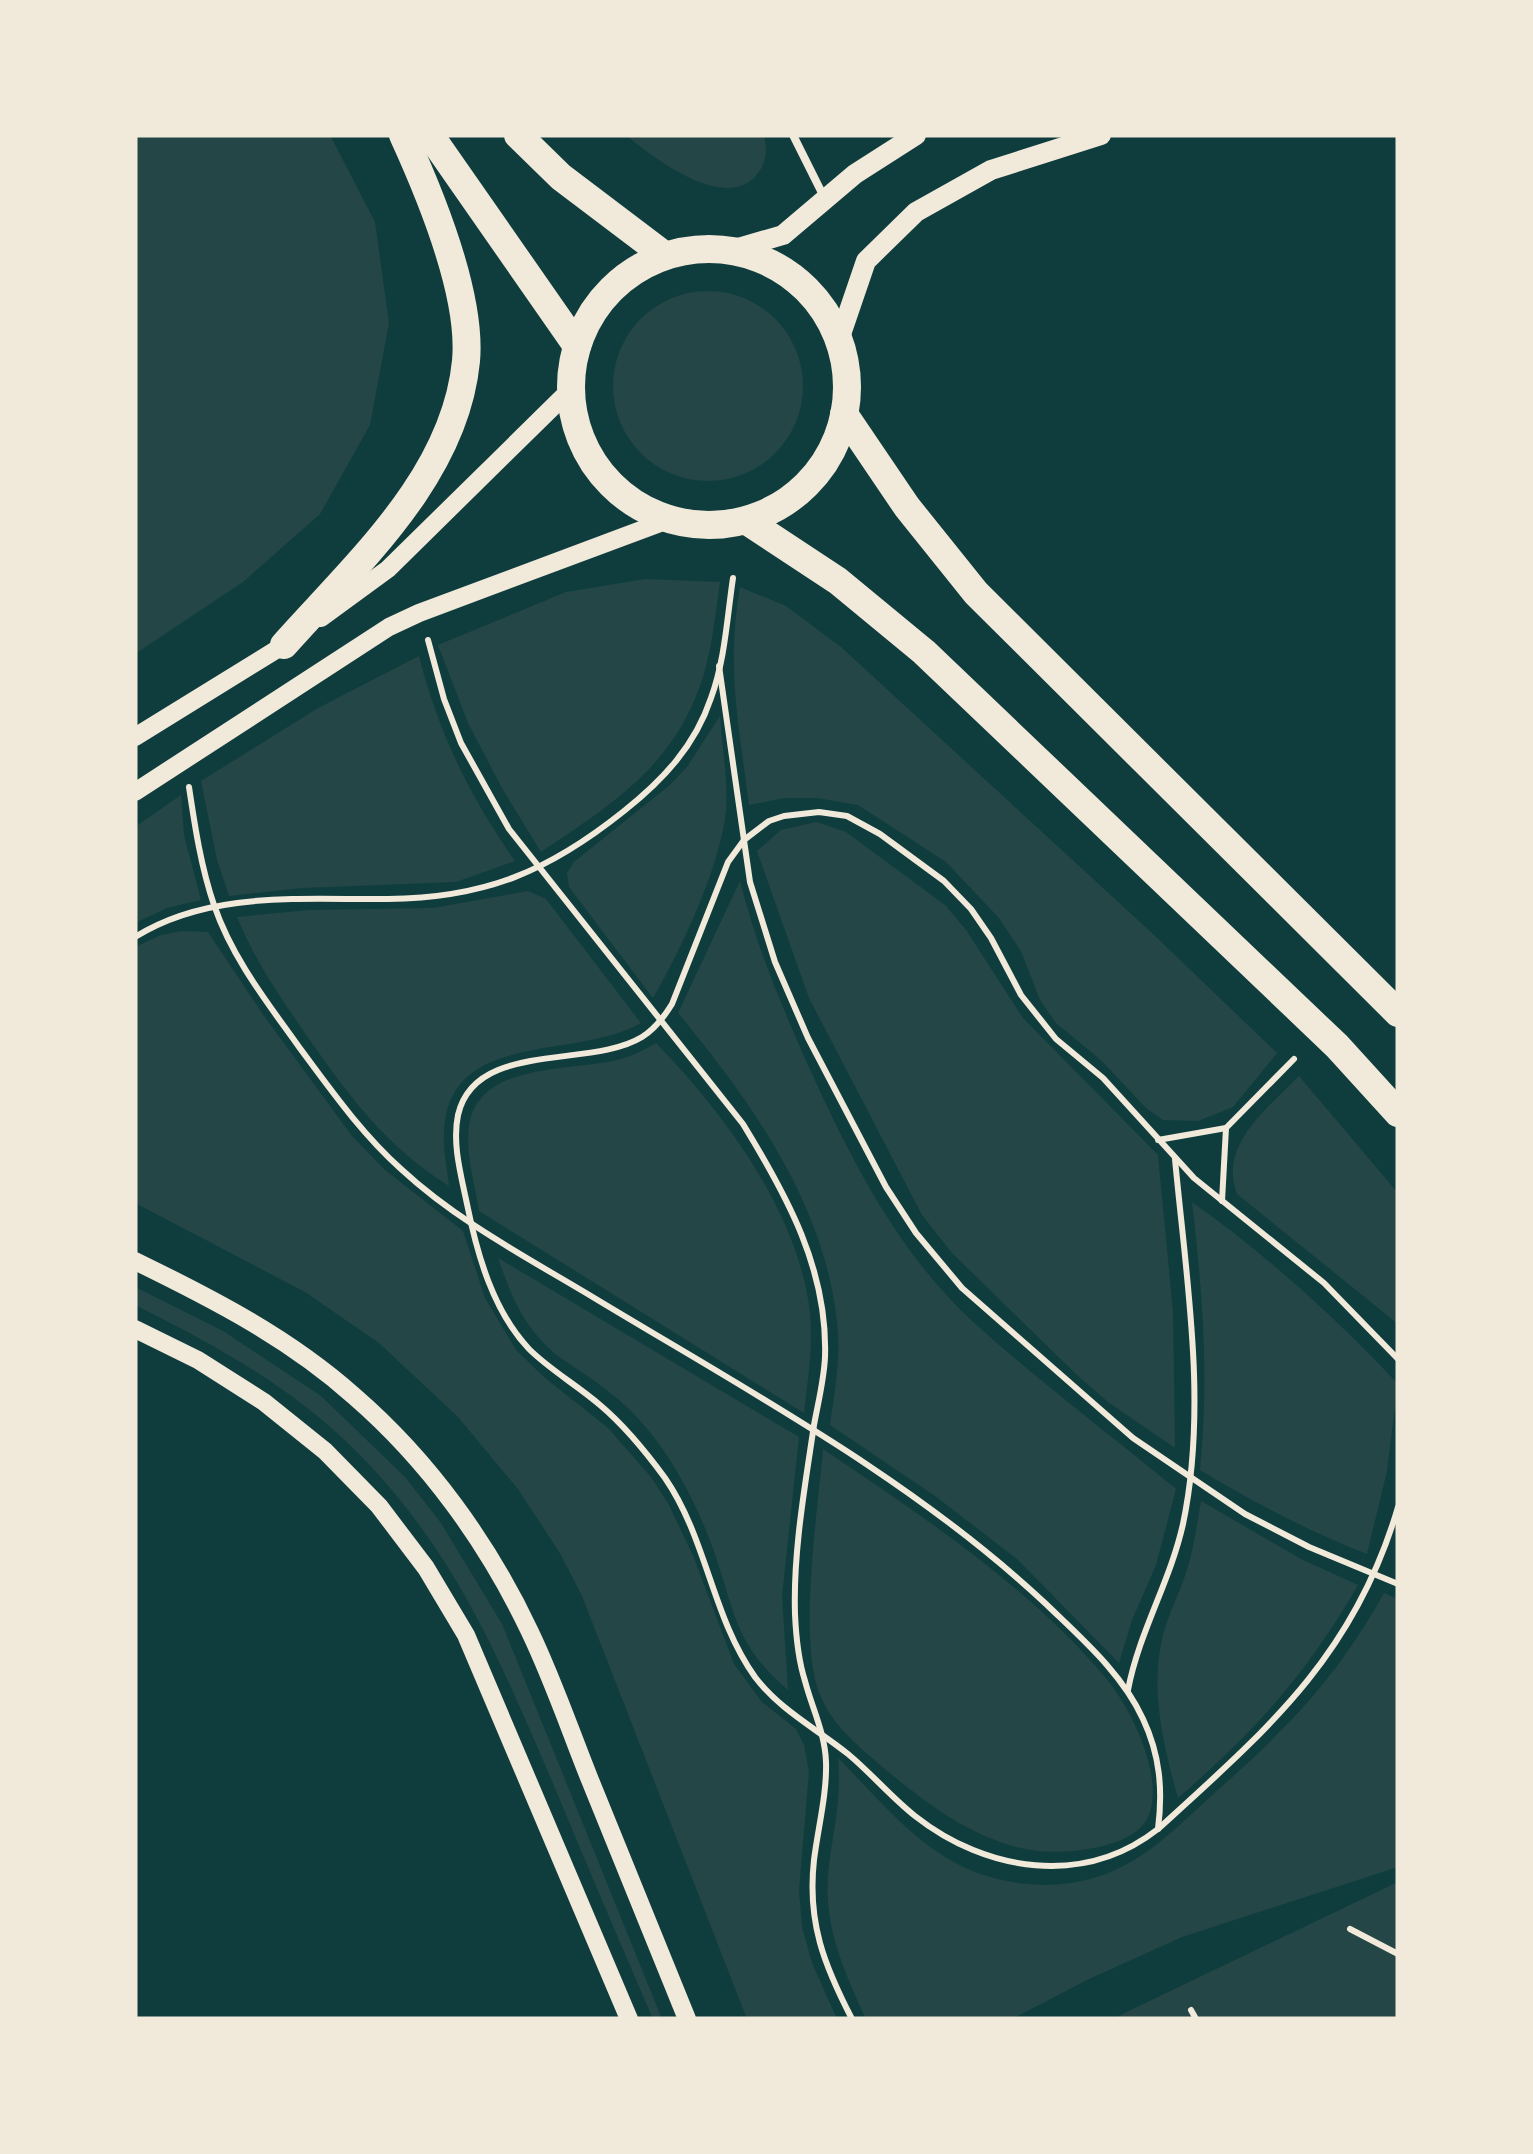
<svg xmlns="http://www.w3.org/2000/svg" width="1533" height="2154" font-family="Raleway,sans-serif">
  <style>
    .green { fill: #244646 }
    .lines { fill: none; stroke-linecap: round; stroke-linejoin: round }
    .path { stroke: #f1e9da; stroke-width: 6 }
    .service { stroke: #f1e9da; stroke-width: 8 }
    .tertiary { stroke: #f1e9da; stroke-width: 18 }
    .secondary { stroke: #f1e9da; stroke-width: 20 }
    .trunk { stroke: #f1e9da; stroke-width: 28 }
  </style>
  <rect width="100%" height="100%" fill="#0f3d3e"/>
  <g class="green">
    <polygon points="135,135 330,135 375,222 389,323 370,425 320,514 243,582 135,654"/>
    <path d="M626,135H764C767,149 767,161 758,173C728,215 653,158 626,135Z"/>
    <circle cx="708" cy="386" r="95"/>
    <path d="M645,579L720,582C716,610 713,639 706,666C681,761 617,801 541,852L503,790L468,723L438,645L566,592Z"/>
    <path d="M740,587L786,606L841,647L1153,934L1277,1053L1233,1107L1198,1121L1163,1120L1146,1108L1102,1061L1056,1023L1040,1000L1021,951L999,918L946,862L858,805L817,798H785L749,805C739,726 726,667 740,587Z"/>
    <path d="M419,656C438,732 470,797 515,861L456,882L302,888L229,896L217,860L201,781L318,708Z"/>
    <path d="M720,716C722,747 728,779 726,810C721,865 681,950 653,998L569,887L567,873L574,862L670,785L687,767Z"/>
    <polygon points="181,795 184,835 201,900 167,908 135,923 135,827"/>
    <polygon points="816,822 846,832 945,905 966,930 1023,1018 1158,1155 1173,1312 1175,1448 1108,1402 1078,1376 952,1253 922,1215 809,998 757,851 781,830"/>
    <path d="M740,881C757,948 780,1002 808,1065C849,1156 897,1251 971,1320C1036,1379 1108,1433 1176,1489L1156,1565L1132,1620L1119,1663L1017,1559L935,1496L830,1425C834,1395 840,1364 838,1333C829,1210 754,1105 678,1013Z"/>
    <path d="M528,891L546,899L641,1023C574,1061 448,1029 444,1132C443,1149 447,1168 449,1186C384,1145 350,1097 307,1036C280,997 255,961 237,917L309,910L433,908Z"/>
    <polygon points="182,931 208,932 264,1016 352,1136 385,1170 463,1231 485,1298 516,1350 545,1378 608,1428 651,1477 669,1505 694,1558 734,1664 762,1702 796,1729 804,1745 809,1772 799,1890 802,1927 812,1963 837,2019 747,2019 582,1596 561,1555 518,1489 458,1417 379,1343 305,1292 135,1203 135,947 161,935"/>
    <path d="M656,1043C724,1113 799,1213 810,1313C813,1346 808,1380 804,1413L479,1211C475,1184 465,1153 469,1126C478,1061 573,1072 621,1059C633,1056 644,1050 656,1043Z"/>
    <path d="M1299,1076L1398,1193V1324L1237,1194C1218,1145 1269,1107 1299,1076Z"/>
    <path d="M1192,1202C1268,1256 1334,1316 1398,1384L1387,1471L1367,1554C1308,1531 1255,1503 1200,1470C1209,1375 1203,1297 1192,1202Z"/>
    <path d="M498,1258L799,1437L782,1596L788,1690C738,1647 736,1619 717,1560C705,1524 688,1488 668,1457C650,1429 627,1404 600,1385C580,1369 557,1359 540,1339C519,1316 508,1287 498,1258Z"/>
    <path d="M135,1287L223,1331L321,1396L405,1477L441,1523L502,1624L662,2019H653C619,1940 585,1861 552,1781C498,1656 454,1549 356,1451C292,1387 215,1345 135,1305Z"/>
    <path d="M823,1449C923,1517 1026,1584 1105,1677C1130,1706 1166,1778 1148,1817C1133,1850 1062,1855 1030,1850C973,1839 930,1806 886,1770C862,1749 834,1728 821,1697C797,1645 818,1510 823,1449Z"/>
    <path d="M1201,1501L1301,1559L1358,1585C1305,1676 1258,1728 1178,1798C1164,1748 1151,1695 1161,1644C1166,1618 1179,1595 1187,1570C1194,1547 1197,1524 1201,1501Z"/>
    <path d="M1384,1593L1398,1599V1867L1182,1937L1089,1979L1012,2019H866C845,1973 824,1928 828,1876C832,1832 842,1804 838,1758C880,1800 920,1852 978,1873C1016,1887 1058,1889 1097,1877C1142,1863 1174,1830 1208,1799C1284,1731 1333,1684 1384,1593Z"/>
    <polygon points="1398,1882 1398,2019 1112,2019"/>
  </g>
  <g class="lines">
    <g class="path">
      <path d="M428,640L444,699L461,743L509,829L743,1124C787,1196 828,1270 825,1357C824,1380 818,1403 814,1425C805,1486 793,1552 795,1614C796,1637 798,1659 805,1681C812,1708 825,1733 826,1762C827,1794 818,1828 814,1860C807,1922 824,1965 852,2019"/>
      <polyline points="719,666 750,882 775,962 808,1038 886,1187 916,1233 962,1288 1133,1438 1245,1514 1309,1547 1398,1584"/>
      <path d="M189,787C195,827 201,867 214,905C232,958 267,1002 299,1047C331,1090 361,1133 401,1169C458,1222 530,1259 596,1299C750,1392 914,1480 1046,1604C1081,1638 1122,1673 1143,1719C1160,1755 1163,1790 1158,1829"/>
      <path d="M135,937C210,890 304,900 388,899C486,898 549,871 624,811C663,780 695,746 711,698C725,660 727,618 733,578"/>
      <polyline points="1158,1140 1226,1128 1294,1059"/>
      <polyline points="1222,1201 1226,1128"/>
      <path d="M1398,1359L1324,1283L1194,1178L1103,1078L1056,1039L1021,995L991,938L971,909L944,881L880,834L847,816L819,812L784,816L769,821L744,840L728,862L672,1004C664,1017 655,1029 642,1037C590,1069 475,1040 458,1115C452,1144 461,1175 467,1204C477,1254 493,1311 529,1349C550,1370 577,1385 600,1405C625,1426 646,1452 665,1478C707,1539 712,1617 755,1677C780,1710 817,1729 848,1754C871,1773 891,1797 915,1816C986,1872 1084,1887 1158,1829C1267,1730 1355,1655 1398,1507"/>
      <path d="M1128,1690C1139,1632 1170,1582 1183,1524C1208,1405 1186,1278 1175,1159"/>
      <polyline points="1350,1929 1398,1954"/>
      <polyline points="1191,2010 1196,2019"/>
    </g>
    <polyline class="service" points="793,135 823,195"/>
    <g class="tertiary">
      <polyline points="321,618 388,569 571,389"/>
      <polyline points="135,737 292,640"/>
      <polyline points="135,792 389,627 419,613 668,520"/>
      <path d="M135,1261C213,1299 289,1338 354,1396C428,1460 488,1543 530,1632C553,1680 570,1730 590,1780C622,1859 654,1939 687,2019"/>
      <polyline points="135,1329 198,1360 264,1402 325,1451 379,1506 426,1568 466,1635 629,2019"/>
    </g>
    <g class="secondary">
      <polyline points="731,250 783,235 855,174 916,135"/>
      <polyline points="839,340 866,261 916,212 991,170 1101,135"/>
    </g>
    <g class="trunk">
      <polyline points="430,135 577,346"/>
      <polyline points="518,135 561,177 664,255"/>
      <circle cx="709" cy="387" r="138"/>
      <polyline points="844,414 907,507 976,593 1398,1013"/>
      <polyline points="747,521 838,581 924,652 1337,1046 1398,1113"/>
      <path d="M284,645C357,563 455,476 466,361C472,296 430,194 403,135"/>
    </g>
  </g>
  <rect width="1533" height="2154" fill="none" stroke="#f1e9da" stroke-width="275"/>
</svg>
